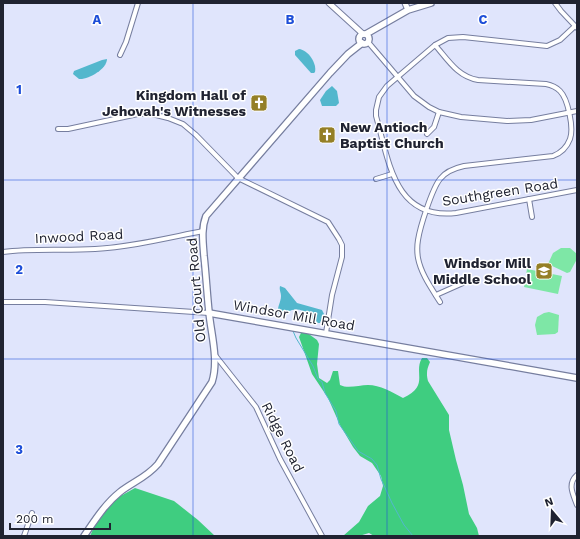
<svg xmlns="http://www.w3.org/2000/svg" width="580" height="539" font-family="'Work Sans',sans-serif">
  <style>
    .green { fill: #7ee7a6 }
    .forest { fill: #3fcd80 }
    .water { fill: #53b7cd }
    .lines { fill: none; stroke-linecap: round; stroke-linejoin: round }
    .stream { stroke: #53b7cd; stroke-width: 1 }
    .minor-casing { stroke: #767e9f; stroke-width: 6 }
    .tertiary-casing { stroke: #767e9f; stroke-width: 7 }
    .secondary-casing { stroke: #767e9f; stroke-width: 8 }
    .minor { stroke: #fff; stroke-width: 4 }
    .tertiary { stroke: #fff; stroke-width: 5 }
    .secondary { stroke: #fff; stroke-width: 5.5 }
    .grid { fill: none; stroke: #1d4ed8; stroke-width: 1; stroke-opacity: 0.55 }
    .labels { text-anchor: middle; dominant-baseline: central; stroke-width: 3; stroke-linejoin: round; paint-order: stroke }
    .poi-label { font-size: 14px; font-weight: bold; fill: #202331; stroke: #fff; text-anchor: end }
    .street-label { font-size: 14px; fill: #202331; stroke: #fff }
    .grid-label { font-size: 13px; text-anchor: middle; font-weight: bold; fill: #1d4ed8; stroke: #fff; stroke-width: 3; stroke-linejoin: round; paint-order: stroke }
  </style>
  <rect width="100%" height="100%" fill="#e0e5fc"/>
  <g class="green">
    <polygon points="561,248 570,248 577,254 577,259 570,272 567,273 548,264 553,253"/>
    <polygon points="527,269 562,276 558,294 524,287"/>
    <polygon points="549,312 559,315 558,332 555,334 537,335 535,325 537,317 544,313"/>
  </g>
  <g class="forest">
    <path d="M306,332L317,340L319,344L317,364L319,378L327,383L330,380L333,371H338L340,385C348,389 359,385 368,385C380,385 392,392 403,398C430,386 413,373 422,358H427L430,362C427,369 426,373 428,381L449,415V430L456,460L463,485L469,514L477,528L479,536H374L369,533L359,536H343L359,522L368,506L380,496L383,486L381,476L372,463L360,456L353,447L340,425L328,398L312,374L299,337L301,333Z"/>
    <polygon points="135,488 174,501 198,520 215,536 90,536 99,516 117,498"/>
  </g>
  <g class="water">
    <path d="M299,49C308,50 317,63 315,72L314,73H311L295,55V51Z"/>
    <path d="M107,59C107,69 88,80 79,79L73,74L74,71L102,60Z"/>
    <polygon points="332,86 337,91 339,103 336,106 322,106 320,100 326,91"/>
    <path d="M280,286L285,288L297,303L322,310L324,314L320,323H317C309,316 304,307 292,310C287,312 283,314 278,313C277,307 281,302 281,296C281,292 279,290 280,286Z"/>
  </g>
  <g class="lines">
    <polyline class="stream" points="293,331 296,338 313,366 318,379 322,382 325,393 336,411 339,424 358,451 372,459 377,465 381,479 392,503 404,525 413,536"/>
    <g class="minor-casing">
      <g id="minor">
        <polyline points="555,3 561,11 577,28"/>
        <path d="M575,26L560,40L547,46L463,37L448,38L435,45L387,86L379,97L376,110V116C389,161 394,220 456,213L577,190"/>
        <polyline points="368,42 414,96 429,107 439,112 461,117 507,121 531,120 577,111"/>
        <path d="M435,45C448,60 458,77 478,80L546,84C551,85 556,87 560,91C568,99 574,128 570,139C567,147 561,153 553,156L464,166C455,168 446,171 440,179C432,189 420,227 418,240C417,246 417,252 418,258C421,274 432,289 440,302"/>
        <polyline points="120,55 126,42 138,3"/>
        <polyline points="58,129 68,129 138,114 152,114 168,118 183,124 196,135 238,178 328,222 339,239 342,245 342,257 332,295 326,333"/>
        <polyline points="427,134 434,127 439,112"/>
        <polyline points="376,179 392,174"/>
        <polyline points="529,199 532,217"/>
        <path d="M3,252C33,248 64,251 95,249C131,247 167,238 203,231"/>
        <polyline points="436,295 463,283"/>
        <polyline points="3,302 45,302 209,313"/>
        <polyline points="215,355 256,407 280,459 322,536"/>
        <path d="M577,475C567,484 573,494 577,505"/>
        <polyline points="24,536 32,513"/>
      </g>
    </g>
    <g class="tertiary-casing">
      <g id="tertiary">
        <polyline points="329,3 363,34"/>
        <polyline points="405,3 408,10"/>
      </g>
    </g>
    <g class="secondary-casing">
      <g id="secondary">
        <polyline points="366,34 408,10 431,3"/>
        <circle cx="364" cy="39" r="5"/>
        <polyline points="209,313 577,378"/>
        <path d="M84,536C95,520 105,504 120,492C133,482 147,477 158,464L212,382C219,360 211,334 209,312C207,293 206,274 204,256C203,242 201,229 206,216L330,73L348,54L362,43"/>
      </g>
    </g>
    <use href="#minor" class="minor"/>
    <use href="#tertiary" class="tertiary"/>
    <use href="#secondary" class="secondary"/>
  </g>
  <path class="grid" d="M193,3V536M387,3V536M3,180H577M3,359H577"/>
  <defs>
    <g id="church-square" transform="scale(0.9)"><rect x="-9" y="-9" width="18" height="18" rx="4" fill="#947f26" stroke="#fff"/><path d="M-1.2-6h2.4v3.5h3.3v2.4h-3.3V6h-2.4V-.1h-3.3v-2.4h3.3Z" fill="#fff"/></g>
    <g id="school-square" transform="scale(0.9)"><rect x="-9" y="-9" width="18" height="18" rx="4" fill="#947f26" stroke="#fff"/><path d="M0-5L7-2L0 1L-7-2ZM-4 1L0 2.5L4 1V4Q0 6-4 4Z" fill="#fff"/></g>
  </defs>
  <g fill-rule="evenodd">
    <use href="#church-square" x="259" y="103"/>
    <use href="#church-square" x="327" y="135"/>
    <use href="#school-square" x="544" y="271"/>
  </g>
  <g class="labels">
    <g class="poi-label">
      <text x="246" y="95">Kingdom Hall of<tspan x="246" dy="16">Jehovah's Witnesses</tspan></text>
      <text x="340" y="127" text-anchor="start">New Antioch<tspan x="340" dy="16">Baptist Church</tspan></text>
      <text x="531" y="263">Windsor Mill<tspan x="531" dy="16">Middle School</tspan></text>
    </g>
    <g class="street-label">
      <text transform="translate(500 192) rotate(-9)">Southgreen Road</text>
      <text transform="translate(79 236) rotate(-3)">Inwood Road</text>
      <text transform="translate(196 290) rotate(-95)">Old Court Road</text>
      <text transform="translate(294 315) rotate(10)">Windsor Mill Road</text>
      <text transform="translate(283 437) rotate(63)">Ridge Road</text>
    </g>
  </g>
  <g class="grid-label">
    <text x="97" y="24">A</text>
    <text x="290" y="24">B</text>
    <text x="483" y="24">C</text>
    <text x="19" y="94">1</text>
    <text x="19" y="274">2</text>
    <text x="19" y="454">3</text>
  </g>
  <rect width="580" height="539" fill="none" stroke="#202331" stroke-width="8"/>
  <g transform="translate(552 511) rotate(341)" stroke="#ffffff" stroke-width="3" paint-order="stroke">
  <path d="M0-3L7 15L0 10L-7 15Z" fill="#202331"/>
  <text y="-6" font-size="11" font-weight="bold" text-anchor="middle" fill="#202331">N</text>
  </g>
  <path d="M10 523v6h100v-6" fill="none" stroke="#202331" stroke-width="2"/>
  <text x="16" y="523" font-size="12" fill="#202331" stroke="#ffffff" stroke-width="3" paint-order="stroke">200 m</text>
</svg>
